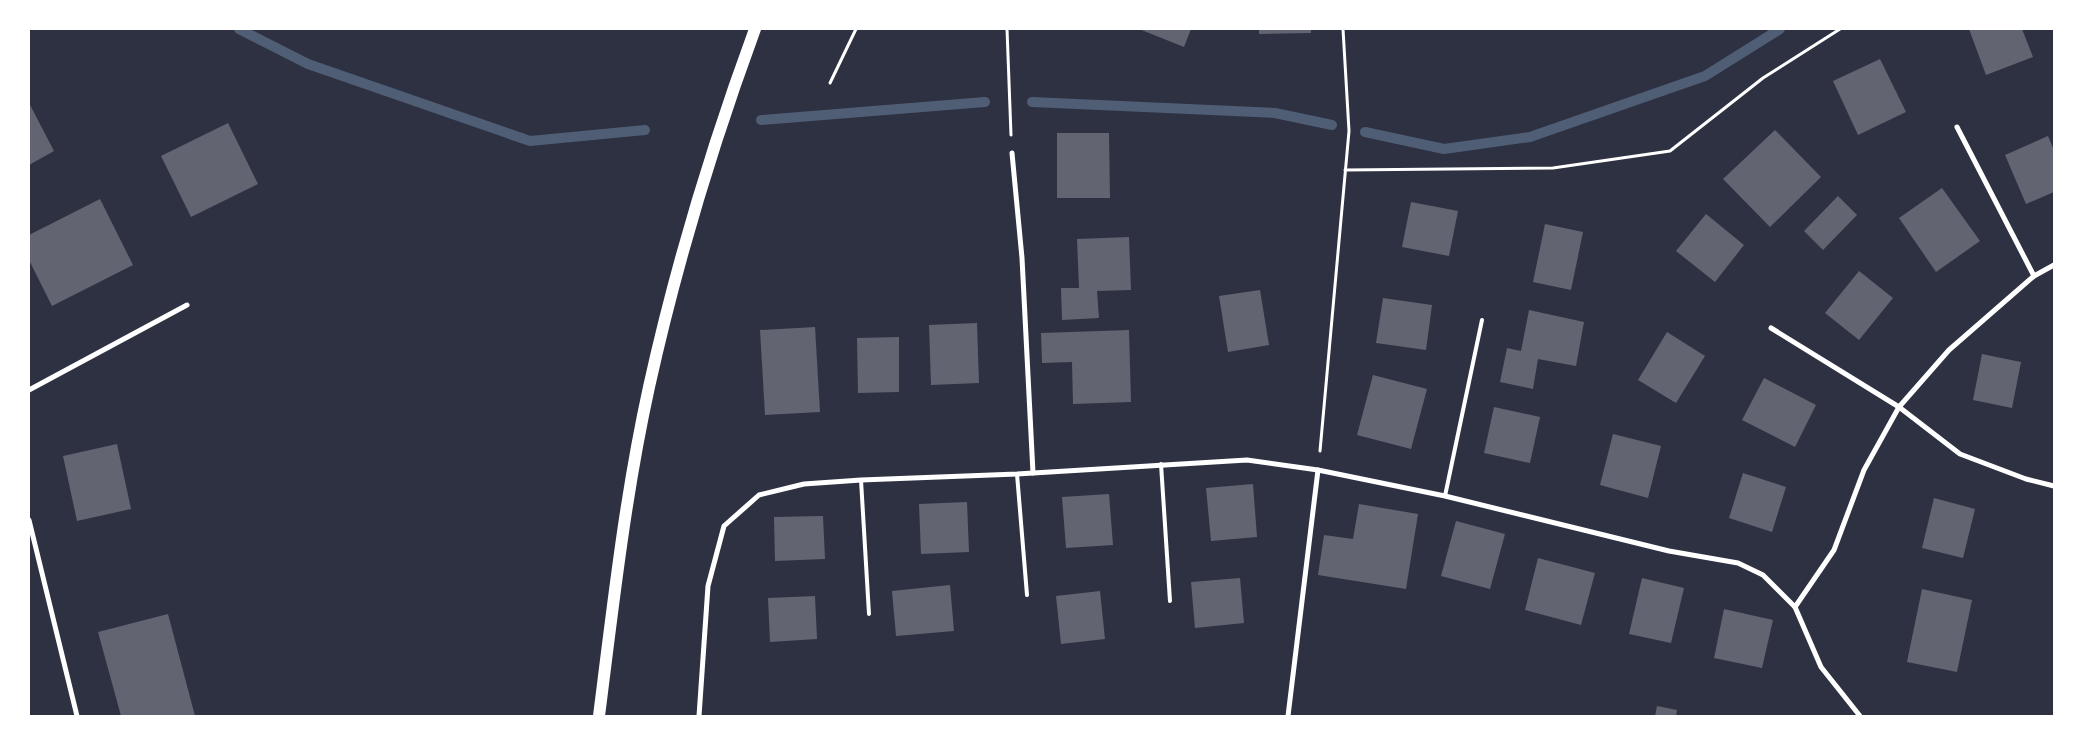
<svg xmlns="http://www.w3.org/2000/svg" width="2083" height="745" font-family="'IBM Plex Sans',sans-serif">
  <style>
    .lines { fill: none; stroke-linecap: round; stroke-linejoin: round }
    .stream { stroke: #4f5d75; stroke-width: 10 }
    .building { fill: #626471 }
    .path { stroke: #fff; stroke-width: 3 }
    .service { stroke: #fff; stroke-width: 4 }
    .minor { stroke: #fff; stroke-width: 5 }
    .primary { stroke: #fff; stroke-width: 12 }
  </style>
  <rect width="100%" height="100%" fill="#2d3142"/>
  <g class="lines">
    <g class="stream">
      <polyline points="239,29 308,64 530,141 645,130"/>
      <polyline points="1032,102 1275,113 1332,125"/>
      <polyline points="761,120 985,102"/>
      <polyline points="1365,132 1444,149 1530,137 1705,76 1780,29"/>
    </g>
  </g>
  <g class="building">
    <polygon points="1139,29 1191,29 1184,47"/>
    <polygon points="1259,29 1311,29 1311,33 1259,34"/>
    <polygon points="1969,29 2022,29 2033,57 1986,75"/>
    <polygon points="1880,59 1906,112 1858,135 1833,81"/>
    <polygon points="29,103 54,151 29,165"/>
    <polygon points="228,123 258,184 191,217 161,156"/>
    <polygon points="1775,130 1821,177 1770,227 1723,179"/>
    <polygon points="1057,133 1109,133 1110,198 1057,198"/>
    <polygon points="2048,136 2054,150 2054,192 2026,204 2005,155"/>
    <polygon points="1942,188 1980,241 1936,272 1899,218"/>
    <polygon points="1838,196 1857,215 1823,250 1804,231"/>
    <polygon points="100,199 133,265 52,306 29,260 29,235"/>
    <polygon points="1411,202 1458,211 1449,256 1402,247"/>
    <polygon points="1706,214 1744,245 1715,282 1676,251"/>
    <polygon points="1545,224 1583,232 1571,290 1533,282"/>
    <polygon points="1129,237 1131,290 1097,291 1099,318 1062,320 1061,288 1079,288 1077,239"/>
    <polygon points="1859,271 1893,298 1859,340 1825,313"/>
    <polygon points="1260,290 1269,345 1228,352 1219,296"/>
    <polygon points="1383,298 1432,305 1426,350 1376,343"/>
    <polygon points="1529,310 1584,322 1576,366 1538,359 1533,389 1500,382 1507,348 1521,351"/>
    <polygon points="977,323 979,383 931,385 929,325"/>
    <polygon points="815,327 820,412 765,415 760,330"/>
    <polygon points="1129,330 1131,402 1073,404 1072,362 1042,363 1041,333"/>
    <polygon points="1667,332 1705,356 1676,403 1638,380"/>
    <polygon points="899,337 899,392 858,393 857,338"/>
    <polygon points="1982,354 2021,362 2012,408 1973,400"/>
    <polygon points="1373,375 1427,389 1411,449 1357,435"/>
    <polygon points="1764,378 1816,405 1795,447 1742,420"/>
    <polygon points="1494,407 1540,417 1530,463 1484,453"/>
    <polygon points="1613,434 1661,446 1648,498 1600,485"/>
    <polygon points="117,444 131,509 77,521 63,456"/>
    <polygon points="1743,473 1786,487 1772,532 1729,518"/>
    <polygon points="1253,484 1257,537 1211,541 1206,488"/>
    <polygon points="1109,494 1113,545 1066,548 1062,497"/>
    <polygon points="1934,498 1975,509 1963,558 1922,548"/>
    <polygon points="967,502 969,552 921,554 919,504"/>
    <polygon points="1359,504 1418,514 1406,589 1318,575 1324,535 1353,539"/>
    <polygon points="823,516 825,559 775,561 774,517"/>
    <polygon points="1456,521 1505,534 1490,589 1441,576"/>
    <polygon points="1538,558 1595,573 1581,625 1525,610"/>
    <polygon points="1240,578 1244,623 1195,628 1191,582"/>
    <polygon points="1642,578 1684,588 1671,643 1629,634"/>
    <polygon points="950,585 954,631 896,636 892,591"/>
    <polygon points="1922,589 1972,600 1957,672 1907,662"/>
    <polygon points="1100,591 1105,639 1061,644 1056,596"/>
    <polygon points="815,596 817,639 770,642 768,598"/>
    <polygon points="1724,609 1773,620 1762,668 1714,658"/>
    <polygon points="168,614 195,716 121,716 98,632"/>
    <polygon points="1657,706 1677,710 1676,716 1655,716"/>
  </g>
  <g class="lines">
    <g class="path">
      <polyline points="1007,29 1011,135"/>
      <polyline points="830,83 856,29"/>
      <polyline points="1345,170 1553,168 1670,151 1763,78 1840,29"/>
      <polyline points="1320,451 1349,131 1343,29"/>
    </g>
    <g class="service">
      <polyline points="1161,464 1170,601"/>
      <polyline points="1017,474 1027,595"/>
      <polyline points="861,480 869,614"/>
      <polyline points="1445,496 1482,320"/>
    </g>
    <g class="minor">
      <polyline points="1957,127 2034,276"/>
      <polyline points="1012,153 1022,258 1033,473"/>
      <polyline points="1771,328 1899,407 1960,454 2026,479 2054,486"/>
      <polyline points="29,390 187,305"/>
      <polyline points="29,520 77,716"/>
      <polyline points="1795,607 1834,550 1864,470 1899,407 1949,350 2034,276 2054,265"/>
      <polyline points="699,716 708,586 724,526 759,495 804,484 861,480 1017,474 1247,460 1318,470 1445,496 1669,551 1738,563 1763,575 1795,607 1821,667 1860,716"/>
      <polyline points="1288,716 1318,470"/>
    </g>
    <path class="primary" d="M599,716C613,606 625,496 649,387C676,265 712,146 755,29"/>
  </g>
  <rect width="2083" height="745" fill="none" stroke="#ffffff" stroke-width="60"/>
</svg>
